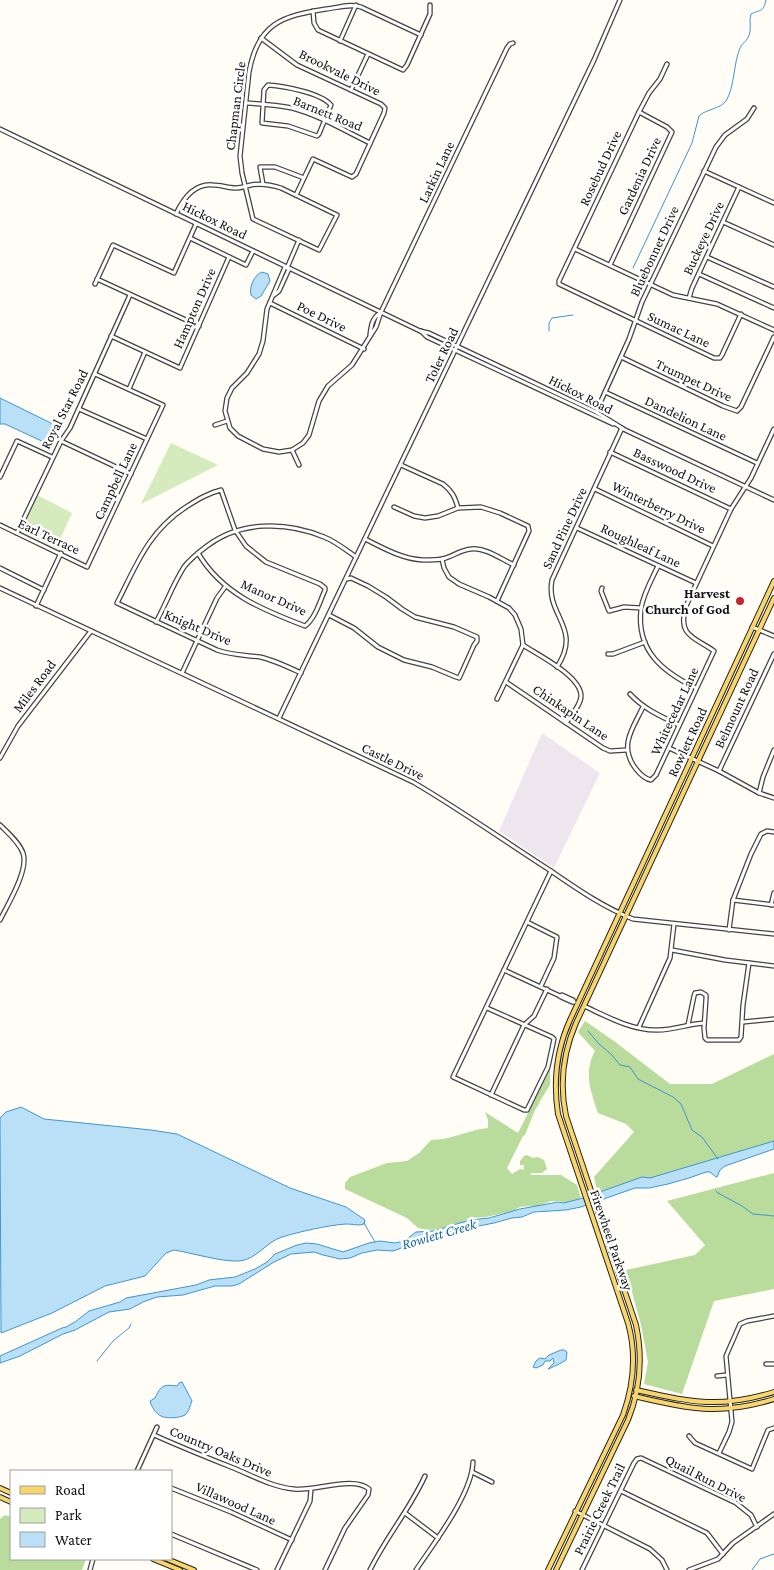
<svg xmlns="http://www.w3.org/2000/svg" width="774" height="1570" font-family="'Crimson Pro',serif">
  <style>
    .industrial { fill: #eee6ef }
    .green { fill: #d5ebbd }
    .forest { fill: #b9dc9c }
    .water { fill: #b9e0f7; stroke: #3f96cf }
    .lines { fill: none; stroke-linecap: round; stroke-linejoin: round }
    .stream { stroke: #3f96cf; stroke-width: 1 }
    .minor-casing { stroke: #444; stroke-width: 5.5 }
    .major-casing { stroke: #222; stroke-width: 6 }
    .minor { stroke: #fff; stroke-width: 3 }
    .major { stroke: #f9d66b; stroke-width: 4 }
    .poi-dot { fill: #c4262e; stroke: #fff; stroke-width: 2 }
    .labels { text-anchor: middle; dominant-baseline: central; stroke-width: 5; stroke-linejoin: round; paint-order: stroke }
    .street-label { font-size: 14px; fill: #111; stroke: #fff }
    .poi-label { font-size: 14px; font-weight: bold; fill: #111; stroke: #fff; text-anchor: end }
    .water-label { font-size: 15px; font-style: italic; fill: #1768a6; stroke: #fff }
  </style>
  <rect width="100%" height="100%" fill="#fffdf5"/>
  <polygon class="industrial" points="542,733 600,773 554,868 499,831"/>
  <g class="green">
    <polygon points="171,443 218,465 141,504"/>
    <polygon points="37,495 72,513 56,548 20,531"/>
  </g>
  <g class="forest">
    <path d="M585,1021L614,1041L670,1084H712L774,1054V1145L598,1195L594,1177L634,1132L626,1124L598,1113C591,1092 583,1072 595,1051L578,1032Z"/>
    <path d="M550,1069V1085L540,1101L539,1104L535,1110L525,1135L523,1136L507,1168L512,1174L520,1169L524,1170V1165H520V1161L524,1156L527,1155L533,1158L538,1157L544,1160L547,1169L542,1173H531V1175H561L577,1185L581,1198L566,1203L559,1201H551L535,1207L530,1206L520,1207L513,1211L486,1217L469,1218L463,1222L439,1229L429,1230L418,1228L407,1218L345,1189V1183L350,1177L387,1163L407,1161L419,1153L431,1140C451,1140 468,1130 488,1128V1120L485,1112L518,1133Z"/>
    <polygon points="774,1173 774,1289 714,1301 682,1394 644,1384 648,1362 641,1325 626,1270 695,1255 705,1245 667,1201"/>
    <polygon points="5,1515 11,1517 11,1559 86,1559 82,1570 0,1570 0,1519"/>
  </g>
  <g class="water">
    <path d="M262,272L268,274L270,281L261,296L256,299L251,295C249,287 254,275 262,272Z"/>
    <polygon points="0,398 57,426 58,429 49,442 46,443 5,424 0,424"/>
    <path d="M21,1107L44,1119L151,1130L177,1134L290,1188L346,1207L365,1220L364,1224C357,1226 353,1224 346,1224C329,1225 298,1232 282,1237C266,1242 256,1260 239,1261C222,1262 192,1253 174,1250L166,1253L145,1276L105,1286L52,1313L1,1333L0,1118L6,1112Z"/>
    <polygon points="774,1141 774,1149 725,1166 720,1170 717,1177 716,1177 710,1172 706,1172 689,1178 668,1184 649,1188 635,1188 581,1207 566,1210 534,1212 522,1217 512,1218 494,1223 443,1233 393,1251 377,1250 362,1253 350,1258 340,1259 323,1255 314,1252 291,1254 274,1262 239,1284 232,1286 215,1286 183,1295 157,1297 143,1302 130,1309 109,1312 75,1330 63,1334 20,1356 0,1363 0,1356 62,1328 66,1327 75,1322 89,1311 120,1302 126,1298 196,1285 209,1280 235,1277 255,1269 267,1262 275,1254 297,1245 306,1243 317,1244 343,1252 369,1243 380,1241 395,1243 404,1241 416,1232 433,1231 470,1220 489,1218 520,1209 558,1202 564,1203 583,1198 642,1177 650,1178"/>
    <path d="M561,1350H564L567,1352L566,1360C564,1362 549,1369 548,1369L554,1363L553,1358L550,1361H545L543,1365L536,1368L533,1367L536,1361L540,1358L545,1359L549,1355Z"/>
    <path d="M182,1382L192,1401C190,1405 189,1412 185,1415C180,1418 166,1419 161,1416C156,1414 151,1406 150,1401L155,1398C161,1386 162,1384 177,1386L179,1383Z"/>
  </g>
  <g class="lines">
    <g class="stream">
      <path d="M633,268L692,143L699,116C706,109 720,109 726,101C735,86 733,65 740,48C743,42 748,41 750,32C751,26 749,19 751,14C761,9 763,13 766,0"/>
      <polyline points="549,331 549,323 552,318 573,315"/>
      <polyline points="588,1031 599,1044 611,1054 620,1065 630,1067 638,1079 673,1097 681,1104 692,1130 702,1137 718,1159"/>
      <polyline points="716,1191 718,1193 742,1206 753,1214 774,1216"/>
      <polyline points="364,1223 375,1242"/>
      <polyline points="97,1361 113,1341 129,1328 131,1324"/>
      <polyline points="752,1570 760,1559 774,1554"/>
    </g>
    <g class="minor-casing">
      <g id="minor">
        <polyline points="313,11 314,23 318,30 403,70 407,65 430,14 430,5"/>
        <polyline points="261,38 297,65 381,104 385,108 384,113 356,174 352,177 313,159 296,195"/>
        <polyline points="340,41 356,5"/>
        <polyline points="667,64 660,79 649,93 639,112 559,281 559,284 714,358 720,358 722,355 741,314"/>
        <path d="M268,85C284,86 321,93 331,105L319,134L317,136L288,126L262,123L264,90Z"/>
        <polyline points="351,90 368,54"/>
        <path d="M246,103C262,104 277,105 292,108C319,115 345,131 370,143"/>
        <polyline points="0,129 420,331 429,333 596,412 622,428"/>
        <polyline points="704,171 774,203"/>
        <polyline points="263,184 260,167 275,167 304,178"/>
        <path d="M176,214C183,199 194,183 213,185C221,185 228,188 236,188C241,188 246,186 251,185C261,183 272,185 281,188L337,215L319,250L253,219L242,173L240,156L249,72C258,23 282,16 326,9C337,8 351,3 361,7L421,35"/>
        <polyline points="723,222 774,245"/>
        <polyline points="190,238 246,265 253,251"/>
        <polyline points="575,249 673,295 717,304 774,330"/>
        <polyline points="707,257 774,287"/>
        <polyline points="610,265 672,132 667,127 639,112"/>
        <polyline points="285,267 267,309 263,341 259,354 247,373 232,388 227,398 225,411 230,428 238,436 263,449 279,452 292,450 303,443 309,435 319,401 328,386 352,365 376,327 381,312 507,48 510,44 513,43"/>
        <polyline points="287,268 299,240"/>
        <polyline points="699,274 774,308"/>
        <polyline points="97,279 199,326"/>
        <polyline points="95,284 113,245 174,273 196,224"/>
        <polyline points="274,295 279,291 289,269"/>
        <polyline points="689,298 692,288 739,187"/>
        <polyline points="270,303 364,349"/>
        <polyline points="421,331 427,337 613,424"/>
        <path d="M370,335C371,326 372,318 380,313"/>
        <polyline points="111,336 180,368 229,257"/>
        <polyline points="621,357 723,406 737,411 741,407 774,337"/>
        <polyline points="129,389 145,352"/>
        <polyline points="605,392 757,463"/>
        <polyline points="79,409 147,439"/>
        <polyline points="596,412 629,339 642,302 716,147 725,135 747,119 754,108"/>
        <polyline points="215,425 227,421"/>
        <polyline points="621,428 774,500"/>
        <polyline points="61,441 131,474"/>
        <polyline points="292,450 299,465"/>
        <polyline points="610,452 731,509"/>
        <path d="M401,465L443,484C452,491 455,497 458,508"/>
        <polyline points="0,477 17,441 52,457"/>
        <polyline points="595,489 713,546"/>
        <polyline points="394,507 414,516 425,518 438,516 458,508 481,507 500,513 528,526 529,531 497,601"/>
        <polyline points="0,525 87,567 163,405 95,374"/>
        <polyline points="577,528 696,583"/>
        <polyline points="17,533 61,441 70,428 130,295"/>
        <path d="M365,539C383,548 402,559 423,560C428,560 436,560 442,559C452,557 460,550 471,549C485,547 501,559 514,565"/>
        <path d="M198,553C222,594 263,610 305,626C315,619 320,601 325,590V588L320,584L266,562L246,546L235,530L221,490C208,493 197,500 186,507C148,532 137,564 117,603L217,650C231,655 245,655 260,657C274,660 288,667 301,673"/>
        <polyline points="442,559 444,568 449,577 459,584 489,597 509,608 515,615 521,629 523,645 497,699"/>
        <path d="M658,566C652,579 643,594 641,609C636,651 663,672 696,688"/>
        <polyline points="0,568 44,590"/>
        <path d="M0,588L413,782C459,809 503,840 548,869C576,888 601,906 633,919L774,934"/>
        <polyline points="602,588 601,591 609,611 624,607 641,608"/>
        <polyline points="36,606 61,553"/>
        <polyline points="329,615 354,628 378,647 404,660 432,667 456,677 459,678 461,674 474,645 477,641 477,637 454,627 415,617 402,609 386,597 368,586 351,578 347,579"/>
        <path d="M156,622C166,604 173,584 184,567C190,559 199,552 207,546C240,521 286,521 324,537C335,541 346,550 356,557"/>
        <polyline points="752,627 774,636"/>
        <path d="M523,645C538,655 581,676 581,696C581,705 571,715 566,723"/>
        <polyline points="608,654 613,654 645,642"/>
        <path d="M557,667C583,627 545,616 552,580L622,428"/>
        <polyline points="182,673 217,598 225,587"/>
        <polyline points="506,682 603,748 610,751 627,750"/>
        <path d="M630,694C644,709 660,716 679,725"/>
        <path d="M643,707C633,728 618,746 636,769C640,774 645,779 651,780L656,775L714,651C694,637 677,636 686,606L731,509L751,478L774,429"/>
        <polyline points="279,718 594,60 620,0"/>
        <polyline points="669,748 719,771 759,793 774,798"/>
        <polyline points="0,758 18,726 91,631"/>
        <polyline points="719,771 774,654"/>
        <polyline points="759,793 763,777 774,750"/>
        <path d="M0,825C8,833 19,842 23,853C29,870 8,904 0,920"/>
        <polyline points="733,900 774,905"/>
        <polyline points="771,905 774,893"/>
        <polyline points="527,922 557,937 554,958 541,986"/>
        <polyline points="729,930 733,900 751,854 761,834 767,831 774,832"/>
        <polyline points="672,950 725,960 774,966"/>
        <polyline points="504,970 560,996 561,997 572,1002 574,1002"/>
        <polyline points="560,996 562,995 573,1000 574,1002"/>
        <path d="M584,1006C606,1016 632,1031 658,1030C673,1030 689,1024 704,1023"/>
        <polyline points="487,1008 552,1037 554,1039 548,1067 527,1110 524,1110 453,1077 551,871"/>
        <polyline points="743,1022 774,1019"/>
        <polyline points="688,1025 694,996 695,993 701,992 706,995 706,999 704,1028 705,1038 707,1040 739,1040 741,1037 743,1005 749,963"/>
        <polyline points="639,1027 670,958 674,924"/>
        <polyline points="491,1095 524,1025 534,1016 547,989"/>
        <polyline points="766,1364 774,1364"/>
        <polyline points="717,1376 727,1375"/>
        <path d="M154,1435C181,1447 208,1458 236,1469C255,1477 273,1487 294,1489C314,1492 353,1475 369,1489L368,1495L345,1528L325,1570"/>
        <polyline points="689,1436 695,1443 752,1469 768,1430 774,1428"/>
        <polyline points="719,1453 729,1432 732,1422 726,1356 740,1324 747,1321 774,1316"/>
        <polyline points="137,1471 157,1427"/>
        <polyline points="472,1472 492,1482"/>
        <polyline points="171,1488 231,1512 292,1540"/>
        <polyline points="621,1491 707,1533 723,1554"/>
        <polyline points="575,1511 650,1549 662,1560 667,1570"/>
        <polyline points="405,1513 438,1538"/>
        <polyline points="171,1534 257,1570"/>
        <polyline points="90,1570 93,1559"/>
        <polyline points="277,1570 310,1501 311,1489"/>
        <path d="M370,1570C386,1537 410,1509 425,1476"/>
        <path d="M416,1570C434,1543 472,1494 473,1462"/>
        <polyline points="582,1570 634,1463 637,1459 641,1458 736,1503 751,1515 757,1527"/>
        <polyline points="689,1570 718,1559 733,1543 774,1514"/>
      </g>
    </g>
    <g class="major-casing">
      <g id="major">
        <path d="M636,1390C691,1402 718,1409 774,1392"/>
        <path d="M634,1396C688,1409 720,1416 774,1399"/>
        <polyline points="0,1488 11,1493"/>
        <polyline points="0,1497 11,1502"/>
        <polyline points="153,1559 180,1570"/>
        <polyline points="167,1559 194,1570"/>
        <path d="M548,1570L623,1415C634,1384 637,1355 628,1323L558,1114C553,1081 556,1051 570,1020L774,581"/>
        <path d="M556,1570L628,1420C641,1388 643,1358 636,1325L566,1116C559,1083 563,1053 576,1023L774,598"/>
      </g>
    </g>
    <use href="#minor" class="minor"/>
    <use href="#major" class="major"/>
  </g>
  <circle class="poi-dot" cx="740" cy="601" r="5"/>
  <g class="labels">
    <g class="street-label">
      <text transform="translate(340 72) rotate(26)">Brookvale Drive</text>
      <text transform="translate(235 106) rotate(-83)">Chapman Circle</text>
      <text transform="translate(328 113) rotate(22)">Barnett Road</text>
      <text transform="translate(600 168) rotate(-65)">Rosebud Drive</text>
      <text transform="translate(436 172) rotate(-65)">Larkin Lane</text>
      <text transform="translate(639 176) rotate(-65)">Gardenia Drive</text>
      <text transform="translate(215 220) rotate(26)">Hickox Road</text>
      <text transform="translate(703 238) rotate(-65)">Buckeye Drive</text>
      <text transform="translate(654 251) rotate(-65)">Bluebonnet Drive</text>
      <text transform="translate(194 308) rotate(-66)">Hampton Drive</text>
      <text transform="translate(322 316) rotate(26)">Poe Drive</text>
      <text transform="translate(679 329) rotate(25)">Sumac Lane</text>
      <text transform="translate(441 355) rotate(-64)">Toler Road</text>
      <text transform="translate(694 380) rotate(25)">Trumpet Drive</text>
      <text transform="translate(581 394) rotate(27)">Hickox Road</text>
      <text transform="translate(64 409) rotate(-63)">Royal Star Road</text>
      <text transform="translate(686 418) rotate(25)">Dandelion Lane</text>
      <text transform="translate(675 470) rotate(25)">Basswood Drive</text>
      <text transform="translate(115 481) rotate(-65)">Campbell Lane</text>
      <text transform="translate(659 507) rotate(26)">Winterberry Drive</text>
      <text transform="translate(564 528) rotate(-65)">Sand Pine Drive</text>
      <text transform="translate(49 536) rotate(25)">Earl Terrace</text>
      <text transform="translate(641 545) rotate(25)">Roughleaf Lane</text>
      <text transform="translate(274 597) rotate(24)">Manor Drive</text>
      <text transform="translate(198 627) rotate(23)">Knight Drive</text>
      <text transform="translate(34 686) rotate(-53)">Miles Road</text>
      <text transform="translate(736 708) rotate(-65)">Belmount Road</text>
      <text transform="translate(674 711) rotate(-65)">Whitecedar Lane</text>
      <text transform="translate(571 712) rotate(34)">Chinkapin Lane</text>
      <text transform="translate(687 742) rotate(-65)">Rowlett Road</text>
      <text transform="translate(393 761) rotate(26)">Castle Drive</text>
      <text transform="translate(612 1240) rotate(71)">Firewheel Parkway</text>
      <text transform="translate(221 1451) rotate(23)">Country Oaks Drive</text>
      <text transform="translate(706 1478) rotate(27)">Quail Run Drive</text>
      <text transform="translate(236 1503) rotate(24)">Villawood Lane</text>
      <text transform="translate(599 1509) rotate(-64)">Prairie Creek Trail</text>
    </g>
    <g class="poi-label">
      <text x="730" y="593">Harvest<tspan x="730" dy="16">Church of God</tspan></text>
    </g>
    <g class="water-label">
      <text transform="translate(439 1234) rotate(-16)">Rowlett Creek</text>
    </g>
  </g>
  <rect x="10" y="1470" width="162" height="90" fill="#ffffff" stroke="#a0a0a0"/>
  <rect x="20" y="1486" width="25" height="8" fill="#f9d66b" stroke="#a0a0a0"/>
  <text x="55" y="1495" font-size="15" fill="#111111">Road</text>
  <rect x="20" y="1508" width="25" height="15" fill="#d5ebbd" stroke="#a0a0a0"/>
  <text x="55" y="1520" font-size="15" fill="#111111">Park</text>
  <rect x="20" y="1532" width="25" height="15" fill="#b9e0f7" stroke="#a0a0a0"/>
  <text x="55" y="1545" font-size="15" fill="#111111">Water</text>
</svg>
